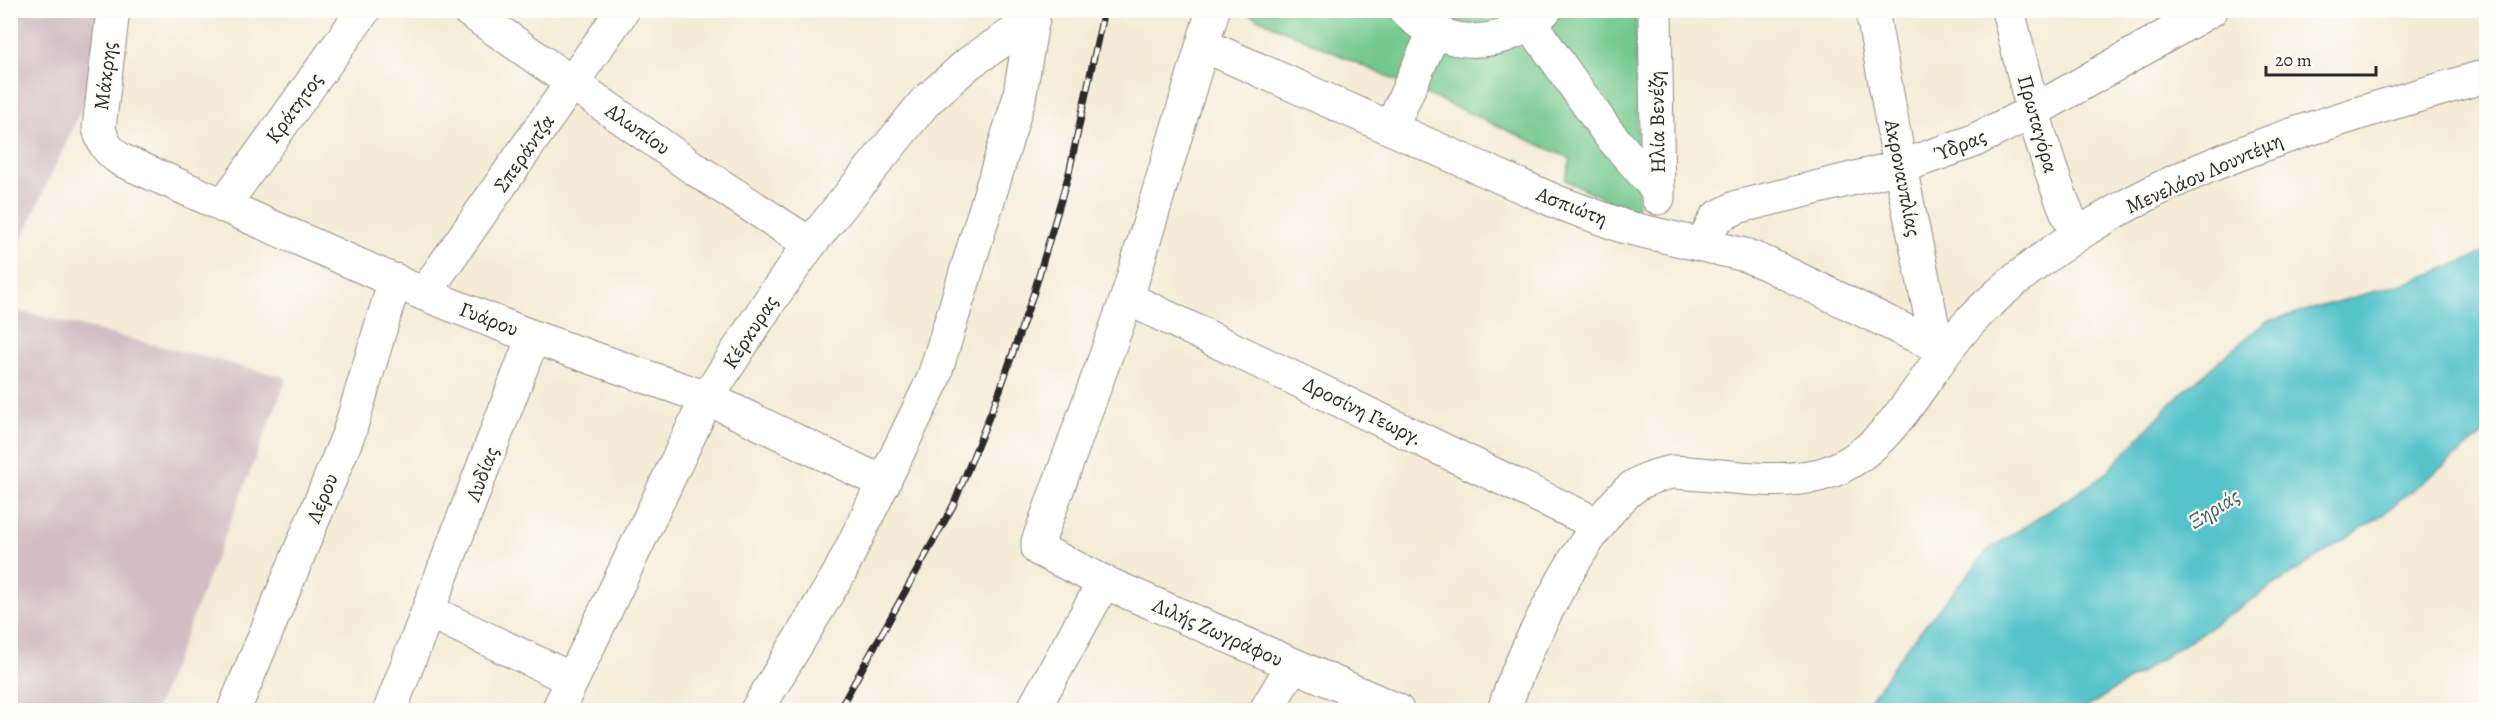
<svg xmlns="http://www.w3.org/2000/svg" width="2497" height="721" font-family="Alegreya,serif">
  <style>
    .industrial { fill: #d2bec4 }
    .green { fill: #73c88d; stroke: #4f7a5c; stroke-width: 1.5 }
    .water { fill: #55c3ca; stroke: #40777a; stroke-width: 1.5 }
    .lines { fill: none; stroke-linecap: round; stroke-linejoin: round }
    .minor-casing { stroke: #908b80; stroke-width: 35 }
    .minor { stroke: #fff; stroke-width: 33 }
    .rail-casing { stroke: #2b2b2b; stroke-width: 7 }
    .rail { stroke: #fdfcf7; stroke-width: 4.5; stroke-dasharray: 14; stroke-linecap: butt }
    .labels { text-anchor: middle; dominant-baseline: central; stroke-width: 4.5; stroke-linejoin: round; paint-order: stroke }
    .street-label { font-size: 21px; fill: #2b2b2b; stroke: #fdfcf7 }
    .water-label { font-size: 22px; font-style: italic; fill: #3a6063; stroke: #fdfcf7 }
  </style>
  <rect width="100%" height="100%" fill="#fdfcf7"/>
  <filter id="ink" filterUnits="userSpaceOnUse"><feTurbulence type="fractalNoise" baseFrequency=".0167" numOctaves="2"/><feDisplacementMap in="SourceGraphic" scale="12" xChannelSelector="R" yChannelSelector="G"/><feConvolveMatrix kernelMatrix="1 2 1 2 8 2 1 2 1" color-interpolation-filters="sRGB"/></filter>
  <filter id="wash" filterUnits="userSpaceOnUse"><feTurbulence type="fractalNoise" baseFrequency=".008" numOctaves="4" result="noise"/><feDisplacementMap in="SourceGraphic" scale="24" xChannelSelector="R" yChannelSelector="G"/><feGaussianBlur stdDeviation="1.35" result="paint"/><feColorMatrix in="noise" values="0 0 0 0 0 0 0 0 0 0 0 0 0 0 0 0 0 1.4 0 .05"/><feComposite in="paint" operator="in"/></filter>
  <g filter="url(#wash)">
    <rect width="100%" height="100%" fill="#f5ebd6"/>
    <g class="industrial">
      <polygon points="11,11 102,11 91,88 11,263"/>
      <polygon points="11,309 287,378 156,710 11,710"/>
    </g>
    <polygon class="green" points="1241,11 1636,11 1638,207 1628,210 1565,180 1571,159"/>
    <polygon class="water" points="2486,252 2486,432 2382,515 2083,710 1863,710 1907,647 1988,550 2102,477 2178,396 2265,322 2412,281"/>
  </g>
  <g filter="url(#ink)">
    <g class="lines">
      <g class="minor-casing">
        <g id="minor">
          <path d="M113,10L99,128C103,144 108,151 121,160L424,294L533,337L707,398L884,483"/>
          <polyline points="468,10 692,167 810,244"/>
          <polyline points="1213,10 1127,298 1038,542 1038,549 1104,582 1397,710"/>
          <path d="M1405,10C1444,51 1507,50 1545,10"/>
          <polyline points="1521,10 1608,133 1658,190"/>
          <polyline points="1655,10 1658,198"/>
          <polyline points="1872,10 1900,167 1937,346"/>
          <path d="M2008,10C2027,86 2043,164 2077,235"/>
          <polyline points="1203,45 1557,202 1625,227 1745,255 1765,263 1937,346 1943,354"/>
          <polyline points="1391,128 1434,32"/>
          <polyline points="223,206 364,10"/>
          <polyline points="1702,244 1716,218 1737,207 1900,167 1971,142 2034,111 2211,10"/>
          <polyline points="424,294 623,10"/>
          <polyline points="1127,298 1599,525"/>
          <polyline points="430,612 571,679"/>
          <polyline points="234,710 349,433 395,280"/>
          <polyline points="390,710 533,337"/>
          <polyline points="558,710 707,398 769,302 810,244 925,102 969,63 1033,20"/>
          <polyline points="757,710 840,572 933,380 1019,99 1034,10"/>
          <polyline points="1033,710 1104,582"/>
          <polyline points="1266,710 1293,665"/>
          <path d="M1504,710C1523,650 1581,534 1627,492C1640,480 1656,475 1673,472C1721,474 1772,486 1819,475C1890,457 1922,374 1967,325C1998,291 2038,261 2077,235C2201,154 2346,117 2486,76"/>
        </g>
      </g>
      <use href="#minor" class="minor"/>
      <g class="rail-casing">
        <polyline id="rail" points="839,710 953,506 1000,390 1034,292 1069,173 1104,10"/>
      </g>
      <use href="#rail" class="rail"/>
    </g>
  </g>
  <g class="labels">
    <g class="street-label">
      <text transform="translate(105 76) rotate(-83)">Μάκρης</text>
      <text transform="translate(294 108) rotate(-54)">Κράτητος</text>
      <text transform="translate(1657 122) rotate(-91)">Ηλία Βενέζη</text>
      <text transform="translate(2038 124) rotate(74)">Πρωταγόρα</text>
      <text transform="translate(638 129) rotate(35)">Αλωπίου</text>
      <text transform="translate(1960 145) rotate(-22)">Ύδρας</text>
      <text transform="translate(524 153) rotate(-55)">Σπεράντζα</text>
      <text transform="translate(2204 173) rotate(-24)">Μενελάου Λουντέμη</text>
      <text transform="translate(1903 178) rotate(79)">Ακροναυπλίας</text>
      <text transform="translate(1572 206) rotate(21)">Ασπιώτη</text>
      <text transform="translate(489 319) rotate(21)">Γυάρου</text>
      <text transform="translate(750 332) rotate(-57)">Κέρκυρας</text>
      <text transform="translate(1363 411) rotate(26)">Δροσίνη Γεωργ.</text>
      <text transform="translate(482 474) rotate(-69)">Λυδίας</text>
      <text transform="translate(322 498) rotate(-68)">Λέρου</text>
      <text transform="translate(1218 632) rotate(24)">Λιλής Ζωγράφου</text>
    </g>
    <g class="water-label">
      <text transform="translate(2214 509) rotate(-32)">Ξηριάς</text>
    </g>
  </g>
  <rect width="2497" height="721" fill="none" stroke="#fdfcf7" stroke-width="36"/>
  <path d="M2266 66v9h110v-9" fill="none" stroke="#2b2b2b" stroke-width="3"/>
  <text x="2275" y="66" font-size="18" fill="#2b2b2b" stroke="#fdfcf7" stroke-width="4.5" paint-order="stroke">20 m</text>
</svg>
